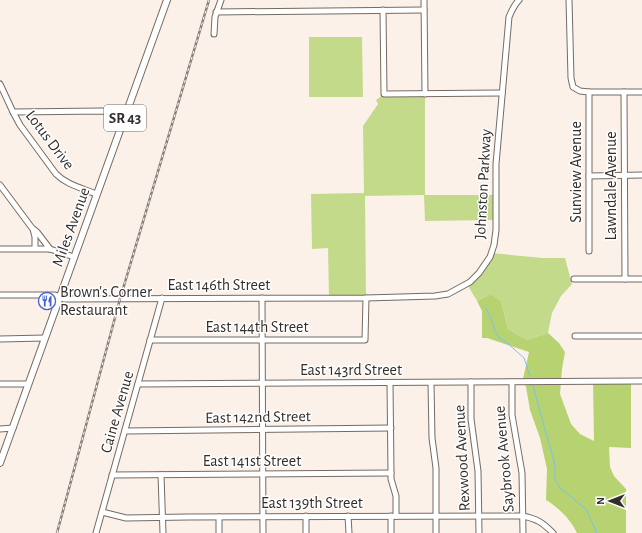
<svg xmlns="http://www.w3.org/2000/svg" width="642" height="533" font-family="'Alegreya Sans',sans-serif">
  <style>
    .green { fill: #c3da8a }
    .forest { fill: #b7d271 }
    .lines { fill: none; stroke-linecap: round; stroke-linejoin: round }
    .stream { stroke: #7cc0f4; stroke-width: 1 }
    .minor-casing { stroke: #756b63; stroke-width: 7 }
    .major-casing { stroke: #756b63; stroke-width: 8 }
    .minor { stroke: #fff; stroke-width: 5 }
    .major { stroke: #fff; stroke-width: 6 }
    .rail-casing { stroke: #87807a; stroke-width: 2.5 }
    .rail { stroke: #fff; stroke-width: 1; stroke-dasharray: 3; stroke-linecap: butt }
    .labels { text-anchor: middle; dominant-baseline: central; stroke-width: 3; stroke-linejoin: round; paint-order: stroke }
    .shield { fill: #fff; stroke: #706d6b; stroke-width: 1 }
    .shield-label { font-size: 15px; font-weight: bold; fill: #332e2b }
    .street-label { font-size: 16px; fill: #332e2b; stroke: #fff }
    .poi-label { font-size: 16px; fill: #332e2b; stroke: #fff; text-anchor: start }
  </style>
  <rect width="100%" height="100%" fill="#fcf1e8"/>
  <g class="green">
    <polygon points="309,37 362,37 363,97 309,97"/>
    <polygon points="384,94 425,94 425,195 493,195 493,220 425,221 424,195 365,196 366,298 329,298 328,248 312,249 311,194 364,193 363,126 378,104 376,100"/>
    <polygon points="491,253 543,258 565,258 572,284 561,296 552,313 548,333 527,340 508,329 501,301 491,294 477,301 467,284 470,282"/>
  </g>
  <path class="forest" d="M491,294L501,301L508,329L527,340L548,333L559,343L565,352L562,369L560,394L571,424L580,434L594,441L593,381H631V448L609,447L610,467L614,476L626,489V533H577C571,520 558,507 546,500L547,469L540,438L530,410L526,387L523,379L529,352L487,338H482V311L477,301Z"/>
  <g class="lines">
    <g class="stream">
      <polyline points="486,308 491,319 495,331 500,339 506,342 524,358 530,376"/>
      <polyline points="533,386 555,465 555,480 561,489 586,509 597,533"/>
    </g>
    <g class="minor-casing">
      <g id="minor">
        <polyline points="424,0 425,94"/>
        <polyline points="569,0 571,78 573,87 580,91 589,92 642,92"/>
        <polyline points="383,10 384,94 502,93"/>
        <polyline points="216,12 424,10"/>
        <polyline points="214,34 215,17 221,0"/>
        <path d="M0,84L13,112L20,125L56,174C67,185 82,188 96,194"/>
        <polyline points="589,92 589,251"/>
        <polyline points="624,92 625,279"/>
        <polyline points="13,112 103,111 125,118"/>
        <polyline points="589,176 642,175"/>
        <polyline points="0,185 32,228 37,232 50,249"/>
        <polyline points="33,229 35,237 35,248"/>
        <polyline points="0,249 50,249 74,257"/>
        <polyline points="574,279 642,279"/>
        <path d="M0,295H55L64,299L366,298L435,296L448,294L470,282L479,273L490,257L494,245L496,230V164L509,17C512,10 514,5 519,0"/>
        <polyline points="262,298 263,533"/>
        <polyline points="575,336 642,336"/>
        <polyline points="0,339 45,338"/>
        <polyline points="150,340 365,340 366,298"/>
        <polyline points="471,382 471,419 478,471 479,533"/>
        <polyline points="512,382 512,415 522,473 523,533"/>
        <polyline points="390,383 391,473 391,479 396,496 396,516"/>
        <polyline points="431,383 432,438 436,468 436,533"/>
        <polyline points="0,384 28,384"/>
        <polyline points="138,384 642,381"/>
        <polyline points="0,429 13,428"/>
        <polyline points="125,431 391,428"/>
        <polyline points="112,475 391,473"/>
        <polyline points="161,475 163,533"/>
        <path d="M102,512L126,518L188,517L523,516C537,519 542,522 553,533"/>
        <polyline points="306,516 306,533"/>
        <polyline points="348,516 349,533"/>
        <polyline points="391,516 391,533"/>
        <polyline points="219,517 219,533"/>
        <polyline points="96,533 162,298"/>
      </g>
    </g>
    <g class="major-casing">
      <polyline id="major" points="0,463 167,0"/>
    </g>
    <use href="#minor" class="minor"/>
    <use href="#major" class="major"/>
    <g class="rail-casing">
      <polyline id="rail" points="57,533 120,299 209,0"/>
    </g>
    <use href="#rail" class="rail"/>
  </g>
  <defs>
    <g id="restaurant-ring" transform="scale(0.9)"><circle r="9.5" fill="#fff" stroke="#4762d6" stroke-width="1.5"/><path d="M-5-6h1v4h1v-4h1v4h1v-4h1v5L-1.5 .5V6h-2V.5L-5-1ZM5-6V6H3V1.5H1.5Q1.5-4 5-6Z" fill="#4762d6"/></g>
  </defs>
  <g fill-rule="evenodd">
    <use href="#restaurant-ring" x="47" y="301"/>
  </g>
  <g class="labels">
    <rect class="shield" x="104" y="105" width="42" height="26" rx="3"/>
    <g class="shield-label">
      <text x="125" y="118">SR 43</text>
    </g>
    <g class="street-label">
      <text transform="translate(50 140) rotate(53)">Lotus Drive</text>
      <text transform="translate(576 172) rotate(-90)">Sunview Avenue</text>
      <text transform="translate(483 184) rotate(-87)">Johnston Parkway</text>
      <text transform="translate(611 186) rotate(-90)">Lawndale Avenue</text>
      <text transform="translate(71 227) rotate(-70)">Miles Avenue</text>
      <text x="219" y="285">East 146th Street</text>
      <text x="257" y="327">East 144th Street</text>
      <text x="351" y="370">East 143rd Street</text>
      <text transform="translate(117 412) rotate(-74)">Caine Avenue</text>
      <text transform="translate(258 417) rotate(-1)">East 142nd Street</text>
      <text transform="translate(462 458) rotate(-93)">Rexwood Avenue</text>
      <text transform="translate(504 459) rotate(-95)">Saybrook Avenue</text>
      <text x="252" y="461">East 141st Street</text>
      <text x="312" y="503">East 139th Street</text>
    </g>
    <g class="poi-label">
      <text x="60" y="292">Brown's Corner<tspan x="60" dy="18">Restaurant</tspan></text>
    </g>
  </g>
  <g transform="translate(610 501) rotate(270)" stroke="#ffffff" stroke-width="3" paint-order="stroke">
  <path d="M0-3L7 15L0 10L-7 15Z" fill="#332e2b"/>
  <text y="-6" font-size="11" font-weight="bold" text-anchor="middle" fill="#332e2b">N</text>
  </g>
</svg>
